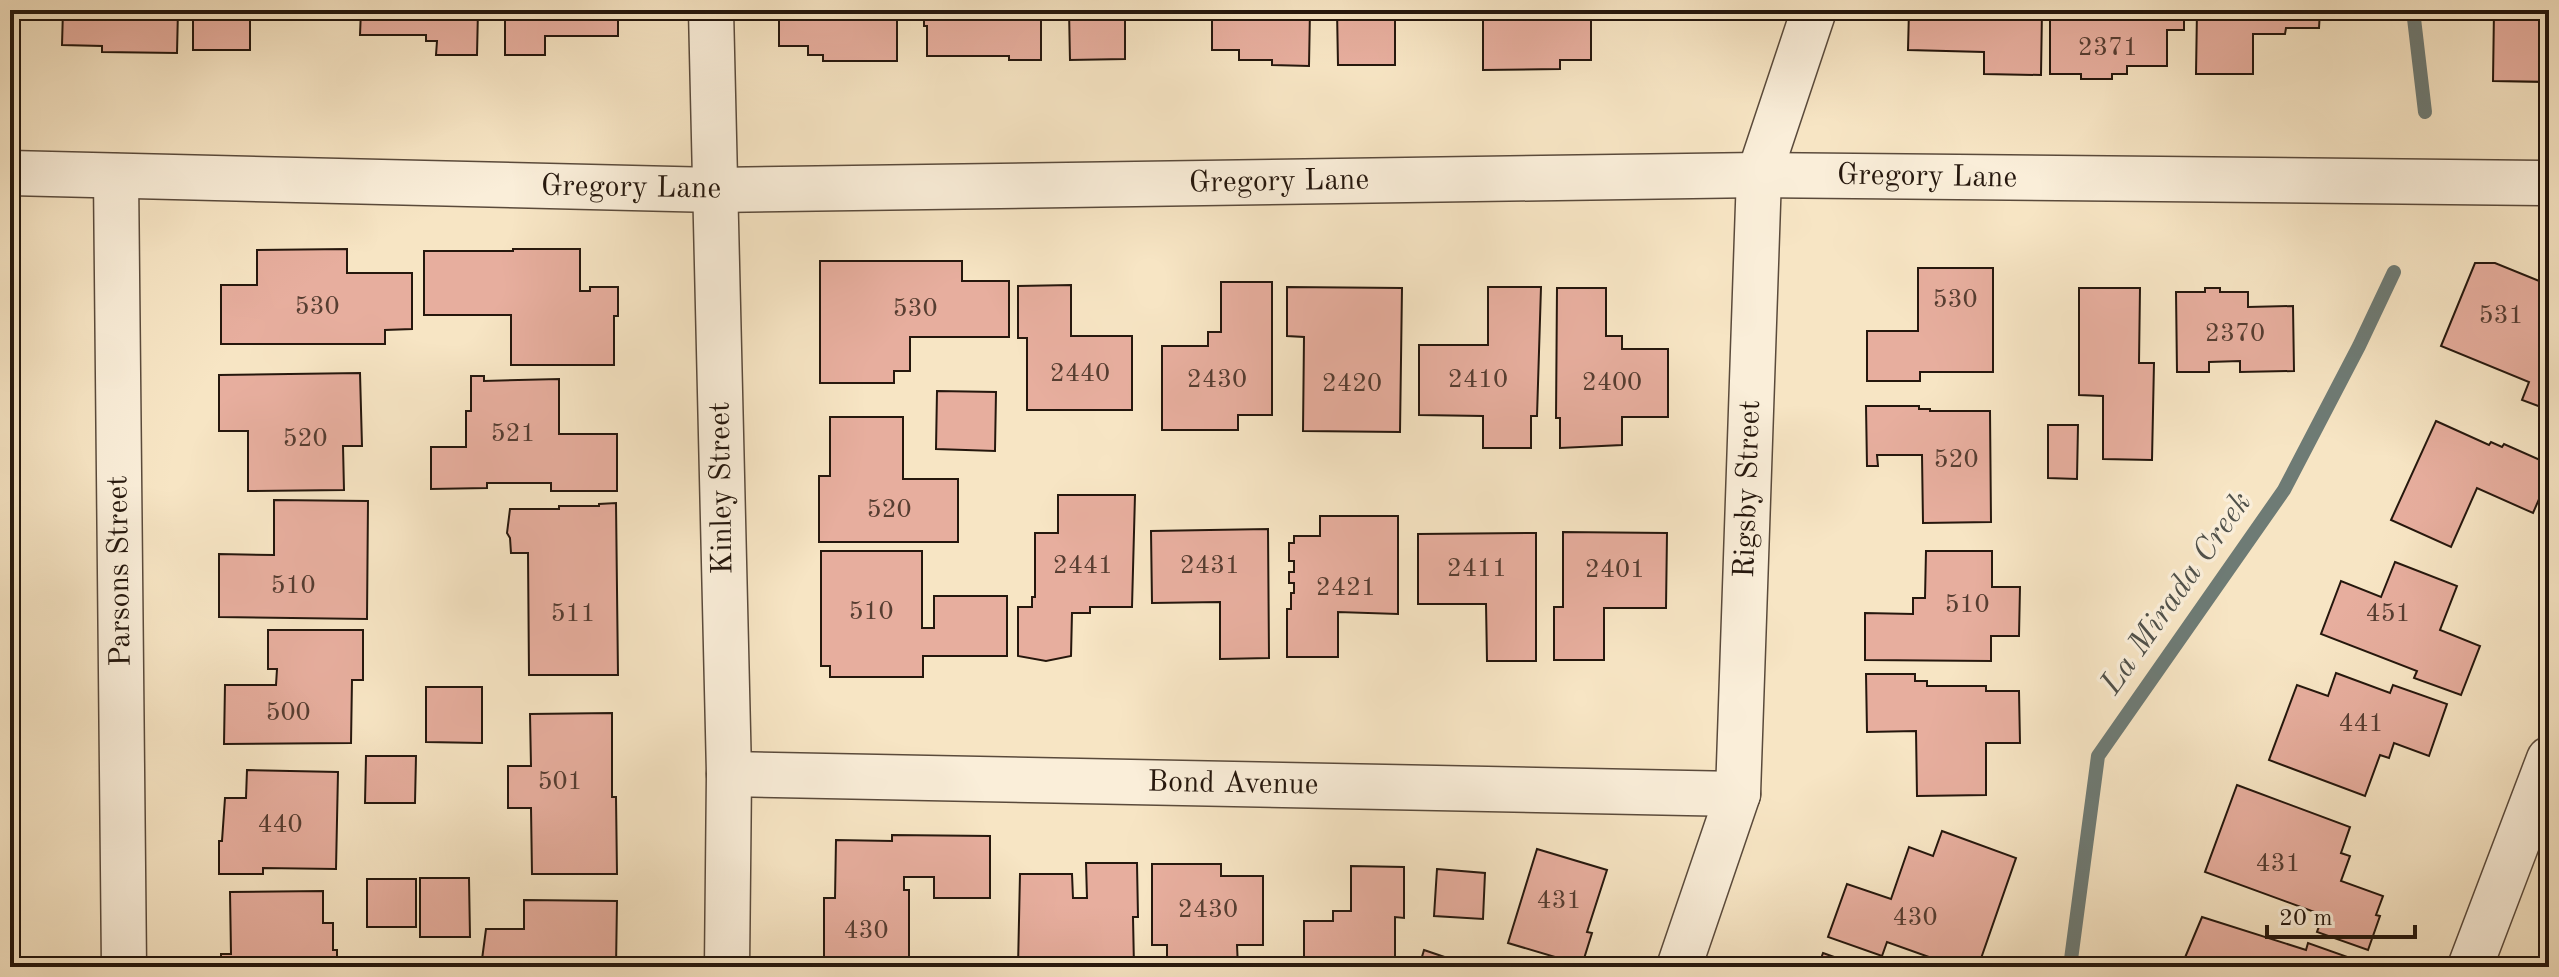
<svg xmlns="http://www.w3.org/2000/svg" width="2559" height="977" font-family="'Old Standard TT',serif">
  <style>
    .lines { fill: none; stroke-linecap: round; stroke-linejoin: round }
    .stream { stroke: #6e7b75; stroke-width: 14 }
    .building { fill: #e7ae9e; stroke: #25170d; stroke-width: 2 }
    .minor-casing { stroke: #5a4a3b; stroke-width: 47 }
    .minor { stroke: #faeed9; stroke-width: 44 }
    .labels { text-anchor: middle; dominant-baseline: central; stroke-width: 7; stroke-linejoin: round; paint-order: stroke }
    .number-label { font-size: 26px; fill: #563d31 }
    .street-label { font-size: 30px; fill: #25170d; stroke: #faeed9 }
    .water-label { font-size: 32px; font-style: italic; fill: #50514a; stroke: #faeed9 }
  </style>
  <rect width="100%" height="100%" fill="#f7e5c4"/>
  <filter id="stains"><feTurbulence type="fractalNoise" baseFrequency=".0025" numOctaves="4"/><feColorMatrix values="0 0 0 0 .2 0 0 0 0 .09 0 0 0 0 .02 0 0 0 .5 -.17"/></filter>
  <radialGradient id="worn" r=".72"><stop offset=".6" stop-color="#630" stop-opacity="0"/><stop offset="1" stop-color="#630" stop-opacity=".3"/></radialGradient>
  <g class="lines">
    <g class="stream">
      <polyline points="2413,10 2425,112"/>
      <polyline points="2070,967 2098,756 2284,490 2359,346 2394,272"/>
    </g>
  </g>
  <g class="building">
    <polygon points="63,10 178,10 177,53 102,52 102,46 62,45"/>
    <polygon points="193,10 281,10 250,11 250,50 193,50"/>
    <polygon points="361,10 478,10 477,55 436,55 437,41 426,41 426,35 360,35"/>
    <polygon points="505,10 618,10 618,36 545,36 545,55 505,55"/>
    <polygon points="779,10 897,10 897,61 823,61 823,55 808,55 808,46 779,46"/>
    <polygon points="924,10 1041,10 1041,60 1009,60 1009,56 927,56 927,26 924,26"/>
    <polygon points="1069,10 1189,10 1190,17 1152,17 1152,11 1125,11 1125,59 1070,60"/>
    <polygon points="1212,10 1310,10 1309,66 1272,65 1272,60 1239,60 1239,50 1212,50"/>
    <polygon points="1337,10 1463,10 1463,13 1395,15 1395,65 1338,65"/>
    <polygon points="1483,10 1591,10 1591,60 1560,60 1560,69 1483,70"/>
    <polygon points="1909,10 2042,10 2041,75 1984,74 1984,52 1908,50"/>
    <polygon points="2050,10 2184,10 2184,30 2167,30 2167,66 2127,66 2127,74 2112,74 2112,79 2081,79 2081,74 2050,74"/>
    <polygon points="2197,10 2320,10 2319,28 2286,28 2285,34 2253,34 2253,74 2196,74"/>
    <polygon points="2494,10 2549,10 2549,82 2493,81"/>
    <polygon points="347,249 347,273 412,273 412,329 385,330 385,344 221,344 221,285 257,285 257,250"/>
    <polygon points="513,249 580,249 580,291 590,291 590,287 618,287 618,316 614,316 614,365 511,365 511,315 424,315 424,251 513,251"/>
    <polygon points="820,261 962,261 962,281 1009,281 1009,337 910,337 910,371 894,371 894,383 820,383"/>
    <polygon points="2475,263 2495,263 2549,285 2549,410 2522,400 2529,382 2441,346"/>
    <polygon points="1918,268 1993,268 1993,372 1920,372 1920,381 1867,381 1867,331 1918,331"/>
    <rect x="10" y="281" width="6" height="77"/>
    <polygon points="1221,282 1272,282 1272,415 1238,415 1238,430 1162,430 1162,346 1208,346 1208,332 1221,332"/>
    <polygon points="1071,285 1071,336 1132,336 1132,410 1027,410 1027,338 1018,338 1018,286"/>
    <polygon points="1287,287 1402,288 1400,432 1303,431 1304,337 1287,336"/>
    <polygon points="1488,287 1541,287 1537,416 1531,416 1531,448 1483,448 1483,416 1419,415 1419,345 1488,345"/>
    <polygon points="1557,288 1606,288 1606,336 1622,336 1622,349 1668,349 1668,417 1622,417 1622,445 1560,448 1560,418 1556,418"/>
    <polygon points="2079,288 2140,288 2139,363 2154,363 2152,460 2103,459 2103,396 2079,395"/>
    <polygon points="2205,288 2220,288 2220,292 2248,292 2248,307 2293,306 2294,371 2240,372 2240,361 2209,362 2209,372 2177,372 2176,292 2205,292"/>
    <polygon points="360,373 362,446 343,446 344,490 248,491 248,431 219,431 219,375"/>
    <polygon points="471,376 484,376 484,381 559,379 559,434 617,434 617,491 551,491 551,483 487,483 487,488 431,489 431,447 466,447 466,411 471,411"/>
    <polygon points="937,391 996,392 995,451 936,449"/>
    <polygon points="1866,406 1919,406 1919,409 1930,409 1930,411 1990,411 1991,522 1923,523 1922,455 1877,455 1878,466 1867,466"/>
    <polygon points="830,417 903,417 903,479 958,479 958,542 819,542 819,476 830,476"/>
    <polygon points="2436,421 2489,445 2491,442 2502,447 2504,444 2549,464 2549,476 2533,513 2477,488 2451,547 2391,520"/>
    <polygon points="2048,425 2078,425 2077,479 2048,478"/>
    <polygon points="1058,495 1135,495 1132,607 1090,607 1090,613 1072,613 1071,656 1046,661 1018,656 1018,607 1032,607 1032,597 1035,597 1035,533 1058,533"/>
    <polygon points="274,500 368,501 367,619 219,617 219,554 274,555"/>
    <polygon points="616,503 618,675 529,675 528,553 511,553 510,538 507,533 510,509 559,509 559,506 599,506 599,504"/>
    <polygon points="1320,516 1398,516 1398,614 1338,612 1338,657 1287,657 1287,609 1291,609 1291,593 1294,593 1294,583 1289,583 1289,572 1294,572 1294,561 1289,561 1289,543 1294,543 1294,536 1320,536"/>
    <polygon points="1268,529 1269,658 1220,659 1220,602 1152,603 1151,531"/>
    <polygon points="1563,532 1667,533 1666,608 1604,608 1604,660 1554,660 1554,607 1563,607"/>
    <polygon points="1536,533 1536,661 1487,661 1486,604 1418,604 1418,534"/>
    <polygon points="821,551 922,551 922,628 934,628 934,596 1007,596 1007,656 923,656 923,677 830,677 830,666 821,666"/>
    <polygon points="1926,551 1992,551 1992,587 2020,587 2019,636 1991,636 1991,661 1865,660 1865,613 1913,614 1913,598 1925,598"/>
    <rect x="10" y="562" width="6" height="53"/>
    <polygon points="2395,562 2457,586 2440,630 2480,646 2461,695 2414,678 2417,671 2321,634 2341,581 2381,597"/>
    <polygon points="10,624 12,664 16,664 18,734 10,734"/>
    <polygon points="268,630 363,630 363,680 352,680 351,743 224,744 225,685 276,685 277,669 268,669"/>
    <polygon points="2336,673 2390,693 2393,685 2447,704 2429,756 2394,743 2389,758 2380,755 2365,796 2269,760 2297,685 2328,696"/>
    <polygon points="1866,674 1915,674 1915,681 1927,681 1927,686 1986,686 1986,691 2019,691 2020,743 1986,743 1986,795 1917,796 1916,731 1867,732"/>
    <polygon points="426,687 482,687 482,743 426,742"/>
    <polygon points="612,713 612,797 616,797 617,874 532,874 531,808 508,808 508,766 531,766 530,714"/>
    <polygon points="10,751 14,751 16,851 10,851"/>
    <polygon points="366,756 416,756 415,803 365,803"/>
    <polygon points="247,770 338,772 336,869 263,868 263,874 219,874 219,841 222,841 225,798 246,798"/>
    <polygon points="2237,785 2350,827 2341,853 2350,856 2341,881 2383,896 2376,915 2380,916 2368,950 2317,932 2323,915 2205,872"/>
    <polygon points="1942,831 2016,858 1978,967 1957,967 1887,942 1882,956 1828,937 1847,884 1891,899 1909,847 1933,856"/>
    <polygon points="892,835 990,836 990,898 934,898 934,877 904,877 904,890 909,890 909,964 846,964 846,967 824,967 824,898 835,898 836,840 892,841"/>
    <polygon points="1537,849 1607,870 1587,932 1592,933 1582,965 1508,943"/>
    <polygon points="1086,863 1137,863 1138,917 1133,917 1134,967 1018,967 1020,874 1072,874 1073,898 1087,898"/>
    <polygon points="1152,864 1221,864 1221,876 1263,876 1263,945 1237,945 1238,967 1167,967 1167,945 1152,945"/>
    <polygon points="1351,866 1404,867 1404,918 1395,917 1395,967 1304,967 1304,921 1333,921 1333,911 1351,911"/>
    <polygon points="1437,869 1485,873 1483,919 1434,916"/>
    <polygon points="10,877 16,877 17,934 10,934"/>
    <polygon points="420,878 469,878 470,937 420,937"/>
    <rect x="367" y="879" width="49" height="48"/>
    <polygon points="323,891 323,923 333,923 333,950 337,950 337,967 221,967 221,954 231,954 230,892"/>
    <polygon points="524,900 617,901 616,967 481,967 486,929 524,929"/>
    <polygon points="2202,917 2306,950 2308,943 2359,961 2357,967 2181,967"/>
    <polygon points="1424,950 1474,967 1419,967"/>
    <polygon points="1823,953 1862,967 1818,967"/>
  </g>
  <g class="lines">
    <g class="minor-casing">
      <g id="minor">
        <polyline points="711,10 729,774 727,967"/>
        <polyline points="10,173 715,190 1759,175 2549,183"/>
        <polyline points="116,176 124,967"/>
        <polyline points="729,774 1738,794"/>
        <polyline points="1679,967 1738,794 1759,175 1814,10"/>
        <polyline points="2470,967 2549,759"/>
      </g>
    </g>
    <use href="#minor" class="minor"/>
  </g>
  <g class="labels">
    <g class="number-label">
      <text x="2108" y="48">2371</text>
      <text x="1955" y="300">530</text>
      <text x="317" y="307">530</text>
      <text x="915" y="309">530</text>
      <text x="2501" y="316">531</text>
      <text x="2235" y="334">2370</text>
      <text x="1080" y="374">2440</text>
      <text x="1217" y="380">2430</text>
      <text x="1478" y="380">2410</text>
      <text x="1612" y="383">2400</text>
      <text x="1352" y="384">2420</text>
      <text x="513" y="434">521</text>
      <text x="305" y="439">520</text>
      <text x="1956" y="460">520</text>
      <text x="889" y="510">520</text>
      <text x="1083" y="566">2441</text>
      <text x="1210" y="566">2431</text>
      <text x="1477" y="569">2411</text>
      <text x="1615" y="570">2401</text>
      <text x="293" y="586">510</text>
      <text x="1346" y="588">2421</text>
      <text x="1967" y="605">510</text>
      <text x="871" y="612">510</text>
      <text x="573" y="614">511</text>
      <text x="2388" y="614">451</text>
      <text x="288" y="713">500</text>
      <text x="2361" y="724">441</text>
      <text x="560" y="782">501</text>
      <text x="280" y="825">440</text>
      <text x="2278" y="864">431</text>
      <text x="1559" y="901">431</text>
      <text x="1208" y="910">2430</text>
      <text x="1915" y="918">430</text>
      <text x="866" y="931">430</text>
    </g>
    <g class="street-label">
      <text transform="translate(1927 177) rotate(1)">Gregory Lane</text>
      <text transform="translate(1279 182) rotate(-1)">Gregory Lane</text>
      <text transform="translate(631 188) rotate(1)">Gregory Lane</text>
      <text transform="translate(722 488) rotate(-91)">Kinley Street</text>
      <text transform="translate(1748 489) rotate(-88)">Rigsby Street</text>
      <text transform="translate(120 571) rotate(-91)">Parsons Street</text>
      <text transform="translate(1233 784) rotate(1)">Bond Avenue</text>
    </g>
    <g class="water-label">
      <text transform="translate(2177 594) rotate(-55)">La Mirada Creek</text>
    </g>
  </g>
  <rect width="2559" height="977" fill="none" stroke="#f7e5c4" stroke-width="40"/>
  <rect x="12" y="12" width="2535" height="953" fill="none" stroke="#25170d" stroke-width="4"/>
  <rect x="20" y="20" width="2519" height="937" fill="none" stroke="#25170d" stroke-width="2"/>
  <path d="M2267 925v12h148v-12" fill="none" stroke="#25170d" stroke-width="4"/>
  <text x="2279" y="925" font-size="24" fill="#25170d" stroke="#faeed9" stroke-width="6" paint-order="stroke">20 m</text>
  <rect width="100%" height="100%" filter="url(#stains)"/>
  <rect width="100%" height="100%" fill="url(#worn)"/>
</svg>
